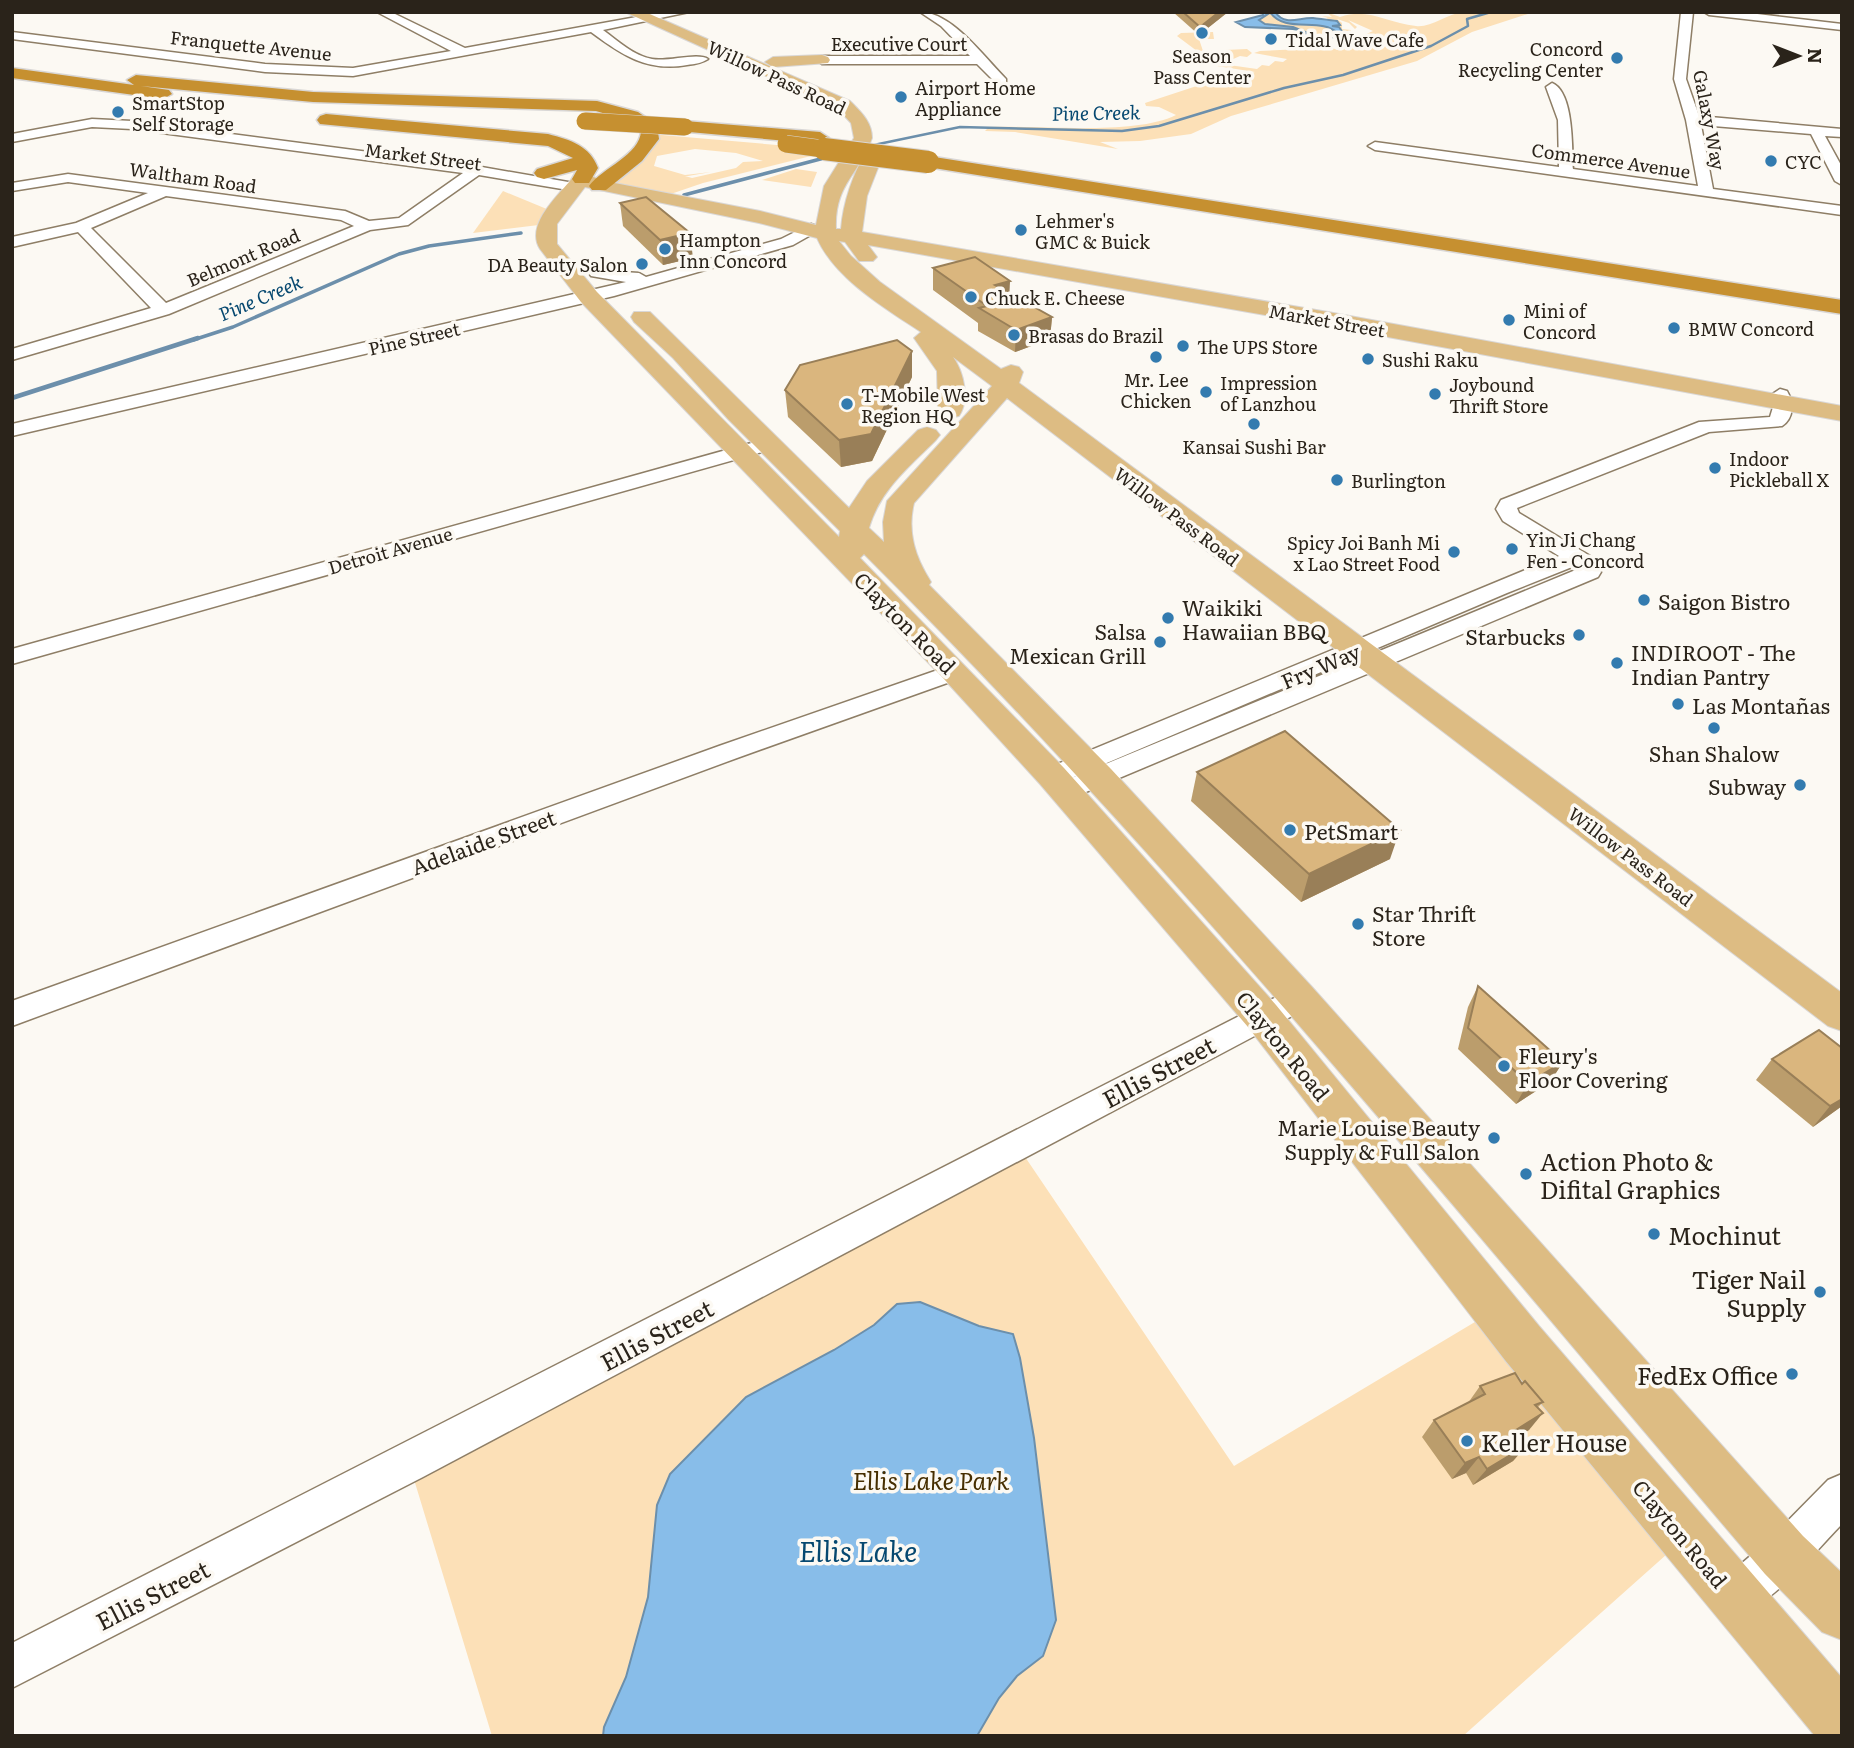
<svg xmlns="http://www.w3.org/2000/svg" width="1854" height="1748" font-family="Literata,serif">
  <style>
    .green { fill: #fce0b7; fill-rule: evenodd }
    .water { fill: #88bde9; stroke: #6c8fab; stroke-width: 2 }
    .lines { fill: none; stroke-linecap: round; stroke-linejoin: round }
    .stream-far2 { stroke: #6c8fab; stroke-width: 2.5 }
    .stream-far1 { stroke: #6c8fab; stroke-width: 3.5 }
    .stream { stroke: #6c8fab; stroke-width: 4.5 }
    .minor-casing { stroke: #8e7e66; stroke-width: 3 }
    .major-casing { stroke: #d9d7d6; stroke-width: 2 }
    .highway-casing { stroke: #d9d7d6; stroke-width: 3 }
    .minor { fill: #fff; fill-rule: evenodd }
    .major { fill: #ddbc83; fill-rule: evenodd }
    .highway { fill: #c69030; fill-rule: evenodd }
    .highway-bridge-far1-casing { stroke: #d9d7d6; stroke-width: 18; stroke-linecap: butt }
    .highway-bridge-casing { stroke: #d9d7d6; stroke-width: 24; stroke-linecap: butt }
    .highway-bridge-far1 { stroke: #c69030; stroke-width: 17 }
    .highway-bridge { stroke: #c69030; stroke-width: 22 }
    .wall { fill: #bb9d6c }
    .shaded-wall { fill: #997f58 }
    .building { fill: #dab67e; stroke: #997f58; stroke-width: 2 }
    .poi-dot { fill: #337baf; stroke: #fcf9f3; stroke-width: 2.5 }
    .labels { text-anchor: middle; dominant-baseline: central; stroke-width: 7; stroke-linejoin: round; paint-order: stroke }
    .far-poi-label { font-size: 18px; fill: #2a231a; stroke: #fcf9f3; text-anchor: start }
    .far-street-label { font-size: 18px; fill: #2a231a; stroke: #fcf9f3 }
    .far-water-label { font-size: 19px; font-style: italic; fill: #064870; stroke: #fcf9f3 }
    .poi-label { font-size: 21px; fill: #2a231a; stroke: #fcf9f3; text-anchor: start }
    .street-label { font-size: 21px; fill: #2a231a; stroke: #fcf9f3 }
    .near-street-label { font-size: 24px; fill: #2a231a; stroke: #fcf9f3 }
    .near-poi-label { font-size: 24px; fill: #2a231a; stroke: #fcf9f3; text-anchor: start }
    .near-park-label { font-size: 24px; font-style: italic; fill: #462e00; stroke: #fcf9f3 }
    .near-water-label { font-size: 28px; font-style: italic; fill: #064870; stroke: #fcf9f3 }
  </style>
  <rect width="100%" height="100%" fill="#fcf9f3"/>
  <g class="green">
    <path d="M1267,12L1279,20L1328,27L1337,33C1319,41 1307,29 1289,27C1280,26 1270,26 1261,23L1259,20L1268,14Z"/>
    <path d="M1326,12L1340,17C1368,7 1386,23 1416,26C1430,28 1448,14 1462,12C1485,10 1510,12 1534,12L1472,32L1417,61L1231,116L1191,134L1140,141L1100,142L1118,149L1015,132L985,131L989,127C1039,125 1134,136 1176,115L1159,107L1146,106L1145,103L1218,79H1233L1255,72L1217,66L1177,36L1181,33L1213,32L1214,39H1199L1203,51L1247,49L1252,53L1247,57L1240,56L1222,64L1257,69L1262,65L1269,66L1275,61L1283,62L1287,59L1254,53L1260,51L1321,48L1312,43L1318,41L1337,50L1364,41L1358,38L1373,31L1348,20L1357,27L1355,29L1349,23L1337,19L1342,23V29L1351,30L1350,35L1343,38L1339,36L1343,32L1335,27L1300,23L1340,25L1337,21L1325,20L1328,18L1322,16L1332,17Z"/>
    <path d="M650,134L835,150L703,183L659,198L600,186ZM695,149L736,153L763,161L743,162L736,168L692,178L685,176H688L711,172L685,175L654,166L657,156Z"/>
    <polygon points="796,169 817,172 811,187 762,180"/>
    <polygon points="503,191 554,212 547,224 473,233"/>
    <polygon points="1017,1145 1234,1466 1495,1310 1685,1538 1463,1736 492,1736 409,1463"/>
  </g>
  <g class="water">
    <path d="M1262,12L1268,14L1259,20L1265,24L1293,27L1313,35L1325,36L1337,33C1322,17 1284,34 1270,12H1275C1286,27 1299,17 1313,18C1321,19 1330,20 1337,21L1340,25L1332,26L1339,27L1343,33L1335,37L1318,38L1293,29L1245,27L1236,22L1263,15Z"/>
    <polygon points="920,1302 979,1326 1013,1334 1020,1358 1034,1438 1056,1620 1043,1656 1017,1676 999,1698 977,1736 603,1736 604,1727 626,1677 648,1597 657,1505 670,1474 746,1397 834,1350 874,1325 897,1304"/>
  </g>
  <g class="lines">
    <polyline class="stream-far2" points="869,146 960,127 1122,131 1159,126 1284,88 1343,75 1431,46 1468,26 1467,19 1491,12"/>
    <g class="stream-far1">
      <polyline points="684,195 828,157"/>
      <polyline points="193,340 233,327 399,254 429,246 521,233"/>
    </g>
    <polyline class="stream" points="12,398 198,338"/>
    <g class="minor-casing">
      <g id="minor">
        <path d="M377,12H391L465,48L664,12H689L603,30C618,41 634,56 652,59C668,62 698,52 708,59C702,63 695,64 687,65C647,72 622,55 591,32L353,76L265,72L12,39V32L265,64L353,68L451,51Z"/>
        <path d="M920,12C952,12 984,57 1006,79V85H998L977,64H822L816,60L822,56H970L941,26Z"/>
        <path d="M1681,12H1693L1686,79L1699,116L1842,129V137L1825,136L1842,167V185L1835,181L1811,134L1701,125L1713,189L1842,206V215L1375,150L1368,146L1375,142L1559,167L1558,120L1546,87L1552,83C1574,92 1572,149 1573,169L1698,186L1686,120L1674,79Z"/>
        <polygon points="1704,12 1741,12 1842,24 1842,30 1709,15"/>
        <path d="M92,119L132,121L476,166L574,183L581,187L574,191L479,175L408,225L370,230L169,314L12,360V349L151,308L78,232L12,247V237L76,223L148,193L68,182L12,191V183L68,174L345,211L369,221L399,218L463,173L132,129L92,127L12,142V134ZM166,196L341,220L354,226L166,303L91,228Z"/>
        <polygon points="811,224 816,226 819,229 816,232 793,245 614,296 12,436 12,424 626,282 591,276 589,273 591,270 639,273 646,277 781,239"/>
        <path d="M1780,389L1787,391C1794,403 1794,418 1782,426L1709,432L1517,508L1519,513L1595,559L1601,572L1598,577L1074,797L1065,800L1056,797L1052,791L1061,782L1052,785L1043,782L1039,776L1043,770L1559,556L1503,521L1496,509L1501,500L1699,422L1770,417L1774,404L1771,395ZM1572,567L1578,569L1062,782L1507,593Z"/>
        <polygon points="769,438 779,444 776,448 12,664 12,649"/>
        <polygon points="955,664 964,667 967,672 964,677 737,758 12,1026 12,1001 719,746"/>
        <polygon points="1298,986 1309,989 1313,998 1309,1007 423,1477 12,1688 12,1643"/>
        <path d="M1842,1474V1524C1812,1555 1775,1601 1735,1618L1720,1612L1714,1597L1720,1582L1769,1540L1828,1480Z"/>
      </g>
    </g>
    <g class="major-casing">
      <g id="major">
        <path d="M625,12H645L850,101C861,112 872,122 872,138C860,174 834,184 836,229H841C843,203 853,173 867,151L874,149L883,155L867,196L862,232L1328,312L1842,406V421L1328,326L868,245L877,257L873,261H859L845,242L839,241L851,256L880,282L1001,369L1011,365L1019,367L1023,372L1019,383L1842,993V1031L1828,1026L1007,398L914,503C907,532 915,557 931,582L929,585L1111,769L1312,987L1803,1536L1842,1573V1640L1822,1632L1765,1574C1471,1229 1185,874 864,554L860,558L1064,768L1276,1005L1539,1326L1842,1678V1736H1815L1505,1360L1248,1027L1040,784L944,679L581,302L540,249C524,224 561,193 575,175L582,173L604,181L760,211L816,225L824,186L854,138L851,123L838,109ZM585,187L759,223L817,238C835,279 885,308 921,332L914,338L937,371L938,411L941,416L950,418L959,416C970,400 964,372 953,357L992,386L887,501L883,522L884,542L869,528C880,490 909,467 936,440L940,435L936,430L927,427L918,430L867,481L849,508L650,312H634L631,317L634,322L673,358L728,419L840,531L839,537L597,292L557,244V224Z"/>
        <polygon points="822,55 828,57 830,60 828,63 773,67 765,62 773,57"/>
      </g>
    </g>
    <g class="highway-casing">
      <g id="highway">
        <path d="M12,68L134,85L127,80L136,75L313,92L597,101L638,112L657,125L659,139L642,161L606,190H592L589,186C602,168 640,155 641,131L626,120L596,111L313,102L141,86L169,90L172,94L163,99L12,78Z"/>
        <path d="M326,114L548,134C571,140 590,146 598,168L589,183H575L572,179L577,170L544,179L537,177L534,173L537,169L573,158L548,146L320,124L317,120L320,116Z"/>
        <polygon points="685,121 820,132 829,138 820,144 678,131 676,127 678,123"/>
        <polygon points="928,156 1842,300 1842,314 921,166 918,162"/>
      </g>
    </g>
    <use href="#minor" class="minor"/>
    <use href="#major" class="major"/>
    <use href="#highway" class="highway"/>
    <g class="highway-bridge-far1-casing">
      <g id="highway-bridge-far1">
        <polyline points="585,121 685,127"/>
        <polyline points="786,144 838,151"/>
      </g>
    </g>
    <g class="highway-bridge-casing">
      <polyline id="highway-bridge" points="824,149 928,162"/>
    </g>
    <use href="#highway-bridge-far1" class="highway-bridge-far1"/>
    <use href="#highway-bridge" class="highway-bridge"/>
  </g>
  <g class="wall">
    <polygon points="1173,12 1228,12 1199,35"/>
    <polygon points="620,203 693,258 663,265 623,226"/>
    <polygon points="933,268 1010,294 1052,317 1050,339 1015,352 978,331 978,323 933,290"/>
    <polygon points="912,351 912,377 872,461 841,467 788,417 785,390"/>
    <polygon points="1197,772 1390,859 1301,902 1191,801"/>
    <polygon points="1478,986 1563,1062 1550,1082 1516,1104 1458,1049 1468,1007"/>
    <polygon points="1842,1048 1842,1106 1813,1127 1756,1080 1772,1059"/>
    <polygon points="1522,1384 1543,1402 1538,1407 1529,1430 1520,1435 1527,1445 1513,1461 1473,1485 1466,1473 1452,1479 1422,1437 1434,1420 1468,1403 1480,1386"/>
  </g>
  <g class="shaded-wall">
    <polygon points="1219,12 1228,12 1199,35 1200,27"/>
    <polygon points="690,233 693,258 663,265 660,240"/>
    <polygon points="1010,281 1009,303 995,285"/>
    <polygon points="1052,317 1050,339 1015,352 1016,330"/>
    <polygon points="912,351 912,377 872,461 841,467 839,440"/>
    <polygon points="1400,830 1390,859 1301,902 1309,874"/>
    <polygon points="1563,1062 1550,1082 1516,1104 1528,1083"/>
    <polygon points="1842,1099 1842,1106 1813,1127 1830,1106"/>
    <polygon points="1543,1413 1529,1430 1502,1446 1516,1430"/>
    <polygon points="1527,1445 1513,1461 1473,1485 1487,1469"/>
    <polygon points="1479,1457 1466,1473 1452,1479 1465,1463"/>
  </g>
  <g class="building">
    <polygon points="1183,12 1219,12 1200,27"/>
    <polygon points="646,197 690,233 660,240 620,203"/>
    <polygon points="975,257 1010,281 995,285 1052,317 1016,330 979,308 987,306 933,268"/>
    <polygon points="897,340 912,351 871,434 839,440 785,390 800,365"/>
    <polygon points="1285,731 1400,830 1309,874 1197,772"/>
    <polygon points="1478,986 1563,1062 1528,1083 1468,1028"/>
    <polygon points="1819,1030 1842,1048 1842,1099 1830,1106 1772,1059"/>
    <polygon points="1515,1373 1522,1384 1525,1381 1543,1402 1535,1405 1543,1413 1516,1430 1527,1445 1487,1469 1479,1457 1465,1463 1434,1420 1485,1394 1480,1386"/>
  </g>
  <g class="poi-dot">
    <circle cx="1202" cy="33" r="7"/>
    <circle cx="1271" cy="39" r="7"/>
    <circle cx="1617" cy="58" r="7"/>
    <circle cx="901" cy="97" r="7"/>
    <circle cx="118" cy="112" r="7"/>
    <circle cx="1771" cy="161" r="7"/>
    <circle cx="1021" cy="230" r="7"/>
    <circle cx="665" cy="249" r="7"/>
    <circle cx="642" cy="264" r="7"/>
    <circle cx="971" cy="297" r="7"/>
    <circle cx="1509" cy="320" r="7"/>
    <circle cx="1674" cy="328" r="7"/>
    <circle cx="1014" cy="335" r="7"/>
    <circle cx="1183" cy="346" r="7"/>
    <circle cx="1156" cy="357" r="7"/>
    <circle cx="1368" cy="359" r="7"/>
    <circle cx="1206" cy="392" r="7"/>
    <circle cx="1435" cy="394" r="7"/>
    <circle cx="847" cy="404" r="7"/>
    <circle cx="1254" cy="424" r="7"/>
    <circle cx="1715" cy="468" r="7"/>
    <circle cx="1337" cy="480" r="7"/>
    <circle cx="1512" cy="549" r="7"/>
    <circle cx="1454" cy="552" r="7"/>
    <circle cx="1644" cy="600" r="7"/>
    <circle cx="1168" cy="618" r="7"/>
    <circle cx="1579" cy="635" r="7"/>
    <circle cx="1160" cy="642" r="7"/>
    <circle cx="1617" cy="663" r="7"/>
    <circle cx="1678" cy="704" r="7"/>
    <circle cx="1714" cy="728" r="7"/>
    <circle cx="1800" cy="785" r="7"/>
    <circle cx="1290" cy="830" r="7"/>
    <circle cx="1358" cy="924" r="7"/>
    <circle cx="1504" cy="1066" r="7"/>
    <circle cx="1494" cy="1138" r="7"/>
    <circle cx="1526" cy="1174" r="7"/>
    <circle cx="1654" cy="1234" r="7"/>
    <circle cx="1820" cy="1292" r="7"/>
    <circle cx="1792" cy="1374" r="7"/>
    <circle cx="1467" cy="1441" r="7"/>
  </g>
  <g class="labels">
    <g class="far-poi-label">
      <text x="1285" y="39">Tidal Wave Cafe</text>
      <text x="1603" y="48" text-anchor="end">Concord<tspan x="1603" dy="21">Recycling Center</tspan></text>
      <text x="1202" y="55" text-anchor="middle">Season<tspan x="1202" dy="21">Pass Center</tspan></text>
      <text x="915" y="87">Airport Home<tspan x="915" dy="21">Appliance</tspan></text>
      <text x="132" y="102">SmartStop<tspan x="132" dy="21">Self Storage</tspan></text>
      <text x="1785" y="161">CYC</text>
      <text x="1035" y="220">Lehmer's<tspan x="1035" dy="21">GMC &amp; Buick</tspan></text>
      <text x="679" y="239">Hampton<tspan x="679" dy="21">Inn Concord</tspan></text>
      <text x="628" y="264" text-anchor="end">DA Beauty Salon</text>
      <text x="985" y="297">Chuck E. Cheese</text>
      <text x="1523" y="310">Mini of<tspan x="1523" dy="21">Concord</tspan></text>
      <text x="1688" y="328">BMW Concord</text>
      <text x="1028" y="335">Brasas do Brazil</text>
      <text x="1197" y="346">The UPS Store</text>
      <text x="1382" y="359">Sushi Raku</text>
      <text x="1156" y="379" text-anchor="middle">Mr. Lee<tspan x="1156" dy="21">Chicken</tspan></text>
      <text x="1220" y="382">Impression<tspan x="1220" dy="21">of Lanzhou</tspan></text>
      <text x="1449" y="384">Joybound<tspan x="1449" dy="21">Thrift Store</tspan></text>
      <text x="861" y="394">T-Mobile West<tspan x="861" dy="21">Region HQ</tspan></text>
      <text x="1254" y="446" text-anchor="middle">Kansai Sushi Bar</text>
      <text x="1729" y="458">Indoor<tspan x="1729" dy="21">Pickleball X</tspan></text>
      <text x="1351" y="480">Burlington</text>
      <text x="1526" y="539">Yin Ji Chang<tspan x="1526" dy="21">Fen - Concord</tspan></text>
      <text x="1440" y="542" text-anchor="end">Spicy Joi Banh Mi<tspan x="1440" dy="21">x Lao Street Food</tspan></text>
    </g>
    <g class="far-street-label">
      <text x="899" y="43">Executive Court</text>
      <text transform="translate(251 45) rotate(6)">Franquette Avenue</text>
      <text transform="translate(777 77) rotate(25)">Willow Pass Road</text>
      <text transform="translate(1710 120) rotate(79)">Galaxy Way</text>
      <text transform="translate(423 156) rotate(7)">Market Street</text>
      <text transform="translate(1611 160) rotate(8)">Commerce Avenue</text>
      <text transform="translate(193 177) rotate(8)">Waltham Road</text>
      <text transform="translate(243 257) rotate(-23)">Belmont Road</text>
      <text transform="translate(1327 320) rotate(10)">Market Street</text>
      <text transform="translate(414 338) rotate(-13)">Pine Street</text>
      <text transform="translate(1177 516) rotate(37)">Willow Pass Road</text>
      <text transform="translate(390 550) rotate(-16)">Detroit Avenue</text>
      <text transform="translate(1631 856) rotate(37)">Willow Pass Road</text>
    </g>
    <g class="far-water-label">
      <text transform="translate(1096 112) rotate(-1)">Pine Creek</text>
      <text transform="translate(260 297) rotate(-23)">Pine Creek</text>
    </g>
    <g class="poi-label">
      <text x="1658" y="600">Saigon Bistro</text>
      <text x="1182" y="606">Waikiki<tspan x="1182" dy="24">Hawaiian BBQ</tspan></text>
      <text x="1146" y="630" text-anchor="end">Salsa<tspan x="1146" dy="24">Mexican Grill</tspan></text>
      <text x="1565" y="635" text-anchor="end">Starbucks</text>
      <text x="1631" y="651">INDIROOT - The<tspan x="1631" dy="24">Indian Pantry</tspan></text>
      <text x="1692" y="704">Las Montañas</text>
      <text x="1714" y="752" text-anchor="middle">Shan Shalow</text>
      <text x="1786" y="785" text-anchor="end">Subway</text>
      <text x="1304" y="830">PetSmart</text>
      <text x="1372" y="912">Star Thrift<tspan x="1372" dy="24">Store</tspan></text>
      <text x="1518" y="1054">Fleury's<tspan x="1518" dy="24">Floor Covering</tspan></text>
      <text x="1480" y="1126" text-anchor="end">Marie Louise Beauty<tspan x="1480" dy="24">Supply &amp; Full Salon</tspan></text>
    </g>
    <g class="street-label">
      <text transform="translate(906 622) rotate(45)">Clayton Road</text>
      <text transform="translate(1320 665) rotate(-23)">Fry Way</text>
      <text transform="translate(483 841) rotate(-20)">Adelaide Street</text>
      <text transform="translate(1284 1045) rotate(51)">Clayton Road</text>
      <text transform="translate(1681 1533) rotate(50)">Clayton Road</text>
    </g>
    <g class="near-street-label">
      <text transform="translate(1158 1071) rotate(-28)">Ellis Street</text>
      <text transform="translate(656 1334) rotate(-28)">Ellis Street</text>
      <text transform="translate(152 1594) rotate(-27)">Ellis Street</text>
    </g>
    <g class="near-poi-label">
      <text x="1540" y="1160">Action Photo &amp;<tspan x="1540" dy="28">Difital Graphics</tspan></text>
      <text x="1668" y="1234">Mochinut</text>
      <text x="1806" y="1278" text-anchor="end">Tiger Nail<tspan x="1806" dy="28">Supply</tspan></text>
      <text x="1778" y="1374" text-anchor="end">FedEx Office</text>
      <text x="1481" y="1441">Keller House</text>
    </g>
    <g class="near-park-label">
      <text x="931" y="1479">Ellis Lake Park</text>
    </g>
    <g class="near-water-label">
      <text x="858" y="1550">Ellis Lake</text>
    </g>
  </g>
  <rect width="1854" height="1748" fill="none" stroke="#2a231a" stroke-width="28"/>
  <g transform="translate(1798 56) rotate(90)" stroke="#fcf9f3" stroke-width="5" paint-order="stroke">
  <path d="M0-5L12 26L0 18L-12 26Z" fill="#2a231a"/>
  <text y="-10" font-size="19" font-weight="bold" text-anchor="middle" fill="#2a231a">N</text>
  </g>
</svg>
